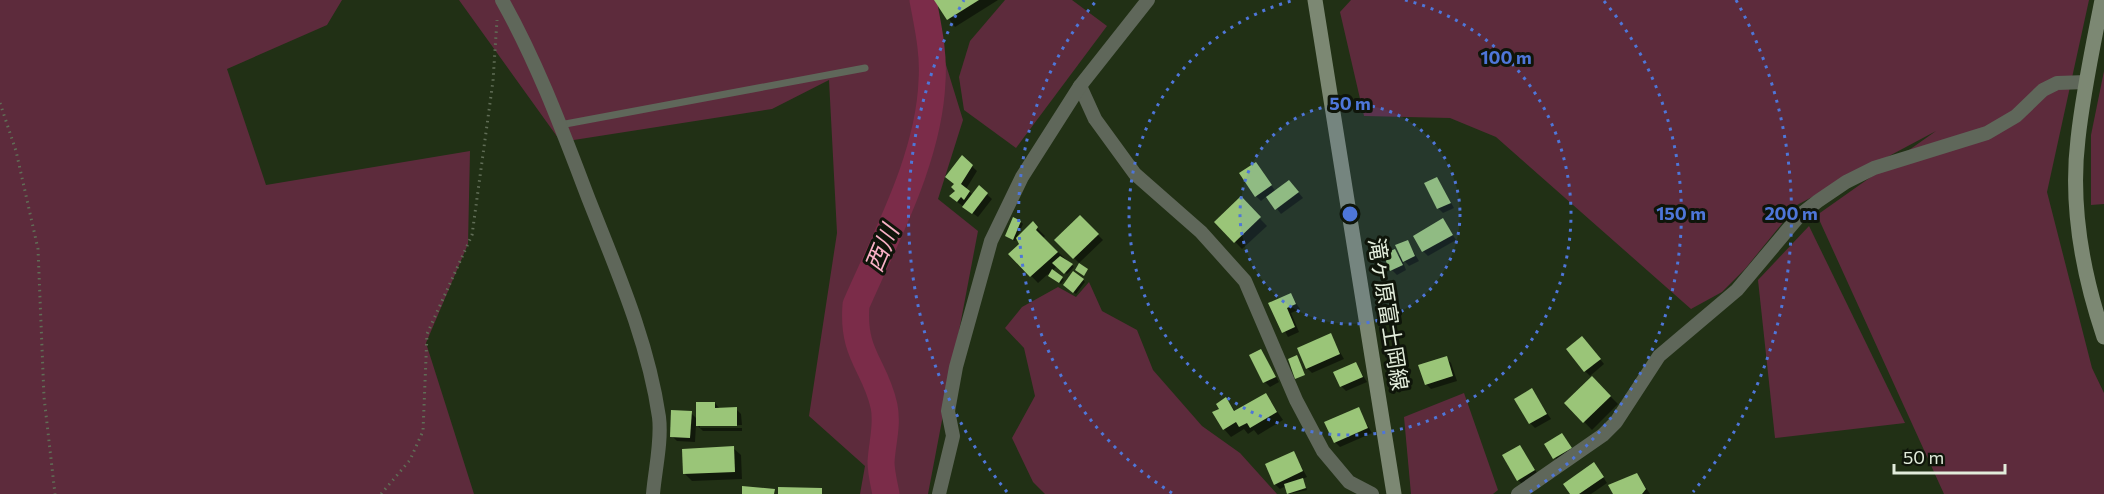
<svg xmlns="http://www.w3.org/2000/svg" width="2104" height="494" font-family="Commissioner,'Noto Sans JP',sans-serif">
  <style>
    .green { fill: #5d2b3c }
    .shadow { fill: #0007 }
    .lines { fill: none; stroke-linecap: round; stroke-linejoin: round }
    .river { stroke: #7b2c49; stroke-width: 27 }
    .building { fill: #9ac578 }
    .path { stroke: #606d56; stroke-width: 3; stroke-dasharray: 1.5 4.5; stroke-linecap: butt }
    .lane { stroke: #5f675a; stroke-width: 7 }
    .street { stroke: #5f675a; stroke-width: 14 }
    .secondary { stroke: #7c8873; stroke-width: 15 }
    .ring { fill: none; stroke: #4e76d9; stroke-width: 3; stroke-dasharray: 3 6 }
    .labels { text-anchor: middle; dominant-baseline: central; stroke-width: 6; stroke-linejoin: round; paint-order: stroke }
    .street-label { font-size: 22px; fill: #e2ecdb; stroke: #0f150a }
    .water-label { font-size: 24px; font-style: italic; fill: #f9b1c6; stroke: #0f150a }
    .centre { fill: #4e76d9; stroke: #0f150a; stroke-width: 3 }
    .ring-label { font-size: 18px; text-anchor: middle; font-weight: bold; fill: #4e76d9; stroke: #0f150a; stroke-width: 6; stroke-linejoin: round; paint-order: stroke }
  </style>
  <rect width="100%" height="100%" fill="#213015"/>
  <g class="green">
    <polygon points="0,0 342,0 327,25 227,69 266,185 470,151 468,244 426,343 474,494 0,494"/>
    <polygon points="459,0 926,0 963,120 938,199 978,231 928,494 860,494 865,466 809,416 837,233 829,80 772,109 561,142"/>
    <polygon points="1005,0 1072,0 1107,26 1016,148 964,110 959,77 970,41"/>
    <polygon points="1351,0 2089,0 2047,192 2092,368 2104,393 2104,494 1944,494 1817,215 1936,131 1797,205 1745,269 1722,292 1691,309 1496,137 1450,118 1364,116 1340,12"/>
    <polygon points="2104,71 2104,204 2091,205 2091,135"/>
    <polygon points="1809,226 1905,423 1775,438 1758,280"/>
    <polygon points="1089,282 1102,311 1137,330 1153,370 1202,426 1240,453 1277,494 1045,494 1033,482 1012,438 1035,396 1024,348 1005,328 1022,307 1058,287 1076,297"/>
    <polygon points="1464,393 1498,490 1493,494 1411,494 1404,417"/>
  </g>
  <g class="shadow">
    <polygon points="935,0 998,0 955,27"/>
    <polygon points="962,157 977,171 966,189 973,195 979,187 992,199 978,217 956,201 955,184 947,177"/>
    <polygon points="1256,164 1276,192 1294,187 1303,198 1281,214 1267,196 1261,201 1256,196"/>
    <polygon points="1437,178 1454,208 1443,213 1438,208"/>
    <polygon points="1240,198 1267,226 1242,249 1216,222"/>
    <polygon points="1080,217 1103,240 1079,263 1056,240"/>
    <polygon points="1443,220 1456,240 1428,256 1423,251"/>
    <polygon points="1021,222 1023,224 1015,241 1009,238"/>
    <polygon points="1033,224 1045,236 1043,238 1074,267 1067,274 1057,266 1052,271 1064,280 1061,284 1048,274 1038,283 1010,254 1021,244"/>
    <polygon points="1407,241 1419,261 1409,266 1401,257 1406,270 1397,275 1392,270 1394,251 1403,259"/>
    <polygon points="1083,280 1085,282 1076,294 1067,287"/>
    <polygon points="1290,294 1300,309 1291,313 1299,332 1288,337 1270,304"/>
    <polygon points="1330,335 1344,359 1312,373 1307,368"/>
    <polygon points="1587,343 1604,364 1590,376 1585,371"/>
    <polygon points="1261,351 1279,382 1270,387 1265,382"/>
    <polygon points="1446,358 1451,363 1457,381 1431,389 1426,384"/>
    <polygon points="1356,364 1367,382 1346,391 1341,386"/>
    <polygon points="1592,378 1618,404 1592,430 1566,403"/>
    <polygon points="1532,390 1551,419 1535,428 1530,423"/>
    <polygon points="1266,395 1283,420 1258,435 1254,430 1248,434 1244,429 1231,437 1224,429 1226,399 1236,412"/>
    <polygon points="715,403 720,409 736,409 741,414 742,425 700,425 700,428 742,428 742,431 703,431 696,424 695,442 677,441 672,436 691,413 697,419"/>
    <polygon points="1358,409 1372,433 1340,447 1335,442"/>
    <polygon points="1562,435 1575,454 1559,463 1546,445"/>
    <polygon points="1520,447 1539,476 1523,485 1518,480"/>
    <polygon points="733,448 741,455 742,479 692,481 685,474"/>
    <polygon points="1294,453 1307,477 1302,479 1307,490 1289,494 1286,486 1280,489 1275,484"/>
    <polygon points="1598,469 1607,483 1591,494 1572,494"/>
    <polygon points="1637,474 1650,494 1614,494"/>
  </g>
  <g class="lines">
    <path class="river" d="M886,494C884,484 881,472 881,462C882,443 888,425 884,406C875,365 852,355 856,305C886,236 929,158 932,81C934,53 928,27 923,0"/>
  </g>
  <g class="building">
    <polygon points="934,0 979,0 947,20"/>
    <polygon points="962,155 973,165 961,184 970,191 964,200 961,197 957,202 949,196 955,191 951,187 954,184 945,177"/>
    <polygon points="1256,162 1272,185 1255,197 1239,173"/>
    <polygon points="1437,177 1451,203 1437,209 1424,183"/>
    <polygon points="1289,180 1299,192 1275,210 1266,197"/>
    <polygon points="979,185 988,193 972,214 962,207"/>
    <polygon points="1241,196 1261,217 1234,243 1214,222"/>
    <polygon points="1080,215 1099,234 1073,259 1054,240"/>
    <polygon points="1013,217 1021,221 1013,240 1005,236"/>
    <polygon points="1443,218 1453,235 1422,252 1413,236"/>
    <polygon points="1033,221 1038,227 1036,230 1058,252 1030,277 1008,254 1019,244 1016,238"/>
    <polygon points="1408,240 1415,256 1403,262 1395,245"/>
    <polygon points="1395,249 1403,265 1390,271 1383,254"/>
    <polygon points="1060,256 1073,264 1064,274 1052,263"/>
    <polygon points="1079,263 1088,269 1084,276 1075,270"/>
    <polygon points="1052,269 1063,277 1059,283 1048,276"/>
    <polygon points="1073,271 1084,279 1073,293 1063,285"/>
    <polygon points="1291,293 1296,304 1287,308 1295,327 1282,333 1268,303"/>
    <polygon points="1331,333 1340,354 1306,369 1297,348"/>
    <polygon points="1582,336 1601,359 1584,372 1566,349"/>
    <polygon points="1261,349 1276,377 1263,383 1249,355"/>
    <polygon points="1297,355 1305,375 1295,379 1288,359"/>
    <polygon points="1447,356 1453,376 1425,385 1418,365"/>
    <polygon points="1356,362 1363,377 1340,387 1333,372"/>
    <polygon points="1592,376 1611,396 1583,423 1564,403"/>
    <polygon points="1532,388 1547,414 1529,424 1514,399"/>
    <polygon points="1266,393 1277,412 1250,428 1247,423 1239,427 1236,422 1223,430 1212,412 1219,409 1216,404 1226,397 1234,411"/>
    <polygon points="696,402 715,402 715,408 737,407 737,426 696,426"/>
    <polygon points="1359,407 1368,428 1334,443 1324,422"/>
    <polygon points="671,410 692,411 690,438 670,437"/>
    <polygon points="1562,433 1572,448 1553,459 1544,444"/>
    <polygon points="1520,445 1535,470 1517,481 1502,455"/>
    <polygon points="734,446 735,472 683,474 682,449"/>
    <polygon points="1294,451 1303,471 1274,485 1265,464"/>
    <polygon points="1594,462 1604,477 1579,494 1570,494 1563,484"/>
    <polygon points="1637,473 1646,489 1642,494 1613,494 1608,485"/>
    <polygon points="1303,478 1306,488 1287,494 1284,484"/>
    <polygon points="742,486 775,489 774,494 742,494"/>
    <polygon points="778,487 822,488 822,494 778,494"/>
  </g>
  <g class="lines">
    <g class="path">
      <polyline points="0,103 16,151 38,249 44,397 55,494"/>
      <polyline points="381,494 410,460 423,431 427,334 472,235 493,81 497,20"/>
    </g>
    <polyline class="lane" points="560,125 865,68"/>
    <g class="street">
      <path d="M502,0C538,64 563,132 589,200C617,271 648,341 659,417C662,441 655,470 653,494"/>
      <polyline points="1080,86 1095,119 1135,174 1201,232 1245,281 1296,400 1323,451 1349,482 1372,494"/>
      <polyline points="939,494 953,436 948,411 956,367 991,241 1022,177 1080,86 1148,0"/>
      <polyline points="1518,494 1603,435 1616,422 1659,356 1737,290 1800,215 1818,201 1846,182 1874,168 1987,133 2016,116 2043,90 2057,83 2086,82"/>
    </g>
    <g class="secondary">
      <polyline points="1315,0 1394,494"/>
      <path d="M2102,0C2093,46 2083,92 2078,139C2070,205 2083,275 2104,337"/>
    </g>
  </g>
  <circle cx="1350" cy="214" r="110" fill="#4e76d9" fill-opacity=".12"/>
  <g class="ring">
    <circle cx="1350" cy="214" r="110"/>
    <path d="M1405 0A221 221 0 1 1 1295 0"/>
    <path d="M1172 493A331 331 0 0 1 1096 1M1604 1A331 331 0 0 1 1528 493"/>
    <path d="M1007 492A441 441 0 0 1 964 0M1736 0A441 441 0 0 1 1693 492"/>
  </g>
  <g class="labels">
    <g class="street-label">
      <text transform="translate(1389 314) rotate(81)">滝ヶ原富士岡線</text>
    </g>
    <g class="water-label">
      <text transform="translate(881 248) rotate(-67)">西川</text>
    </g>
  </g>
  <circle cx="1350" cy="214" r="9" class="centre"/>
  <g class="ring-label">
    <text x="1506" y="64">100 m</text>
    <text x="1350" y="110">50 m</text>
    <text x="1681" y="220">150 m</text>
    <text x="1791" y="220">200 m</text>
  </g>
  <path d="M1894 464v9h111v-9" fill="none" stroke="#e2ecdb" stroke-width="3"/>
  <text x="1903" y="464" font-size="18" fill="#e2ecdb" stroke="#0f150a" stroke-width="4.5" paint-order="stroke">50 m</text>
</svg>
